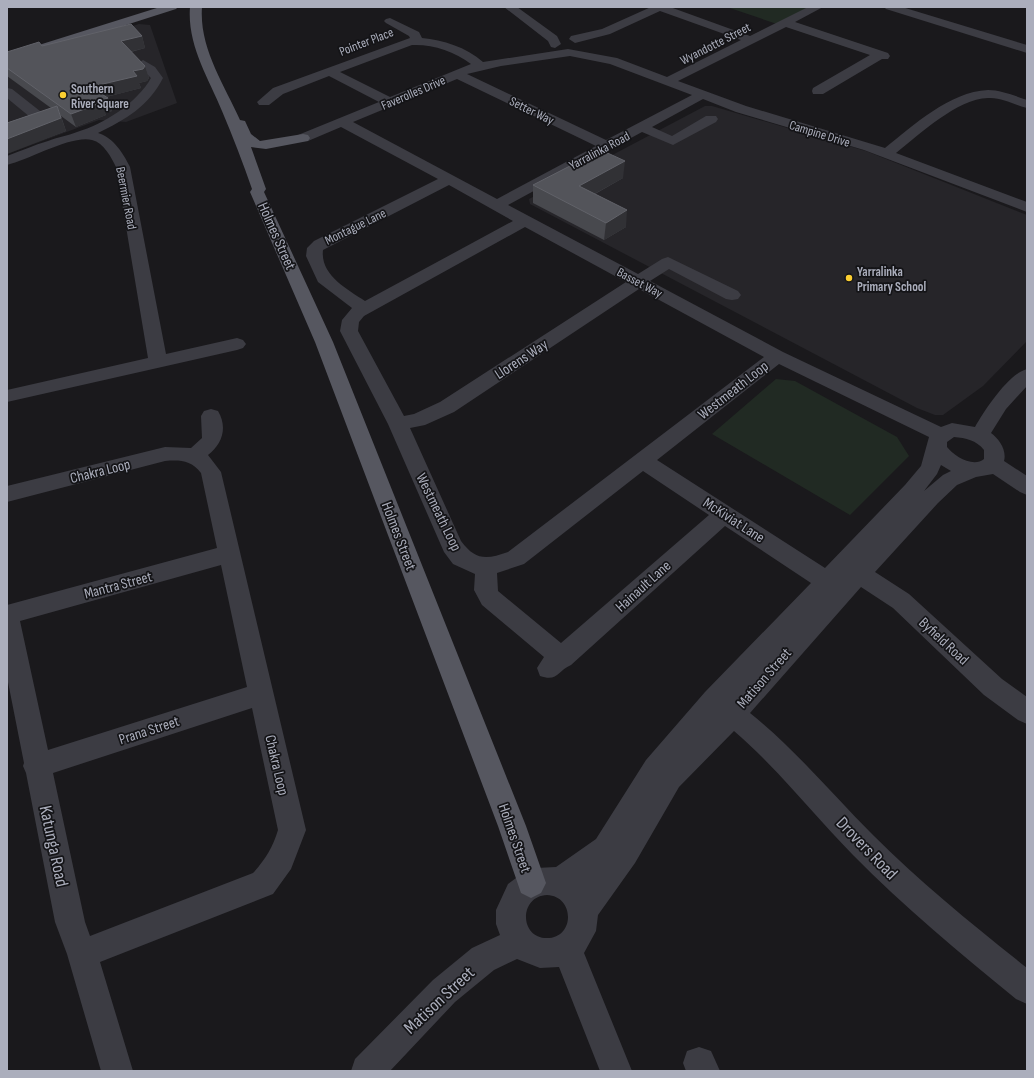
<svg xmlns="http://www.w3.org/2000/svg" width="1034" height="1078" font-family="'Sofia Sans Condensed',sans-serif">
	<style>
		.built { fill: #262529 }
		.green { fill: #212a23 }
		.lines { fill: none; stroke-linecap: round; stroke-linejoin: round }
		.minor { fill: #3c3c43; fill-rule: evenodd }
		.major { fill: #565760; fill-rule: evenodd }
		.wall { fill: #48494e }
		.shaded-wall { fill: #313135 }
		.building { fill: #53545a; stroke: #616269 }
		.poi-dot { fill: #fccf31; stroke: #141417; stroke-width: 1.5 }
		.labels { text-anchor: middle; stroke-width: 3.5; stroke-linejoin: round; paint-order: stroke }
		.far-street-label { font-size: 13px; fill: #abaebc; stroke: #141417 }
		.far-poi-label { font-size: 13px; font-weight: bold; fill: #abaebc; stroke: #141417; text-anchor: start }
		.street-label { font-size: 15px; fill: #abaebc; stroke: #141417 }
		.near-street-label { font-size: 18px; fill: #abaebc; stroke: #141417 }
	</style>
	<rect width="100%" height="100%" fill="#1a191c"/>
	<g class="built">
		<polygon points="139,24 150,25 177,103 126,122 99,120 7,154 7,66"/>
		<polygon points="705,106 712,106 866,151 1027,215 1027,341 983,386 943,415 935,415 917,408 530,204 529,199"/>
	</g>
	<g class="green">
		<polygon points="727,7 809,7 777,24"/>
		<polygon points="776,379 795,381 897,437 909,456 850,515 712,434"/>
	</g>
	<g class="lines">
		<g class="minor">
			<polygon points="504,7 517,7 557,36 561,44 555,48 551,47 548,41"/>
			<path d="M651,7h19l80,29 58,-29h15l-28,15 93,31 2,3 -2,3h-6l-59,35h-10l-1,-3 1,-3 57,-33 -84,-28 -108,54 68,25 139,42c29,-23 64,-56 103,-58 13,0 27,6 39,10v8c-13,-3 -25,-11 -39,-10 -31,1 -68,36 -92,55l131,49v10l-163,-62 -128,-38 -33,-13 -51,28 20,9 34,-20h10l2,3 -2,3 -43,23 -31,-13 -134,73 130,69 24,-15 6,-2 70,34 3,4 -3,4 -6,1 -6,-1 -57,-30 -19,12 133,71 158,75 11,-4 23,4c10,-17 33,-53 52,-58v17l-21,23 -15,24c8,6 16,17 13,28l23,15v19l-7,-3 -27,-18 -17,3 -19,8 -19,18 -63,69 34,22 93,85 25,18v27l-9,-4 -34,-25 -91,-87 -32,-21 -111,126c45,36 82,81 123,122 49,49 100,90 154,133v36l-11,-5c-56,-46 -112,-92 -163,-144 -40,-41 -76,-87 -119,-124l-55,56 -44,76 -37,52 -2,16 -12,22 48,118h-32l-41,-104 -19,1 -23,-9 -23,11 -39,32 -65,69h-39l4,-12 78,-79 39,-32 28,-13 -4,-11v-14l12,-26 12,-9 16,-7 20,-1 40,-28 50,-79 59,-68 106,-109 -86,-57 -154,139c-14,6 -13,17 -31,11l-3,-8 7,-11 -62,-52 -8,-15 1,-16 -22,-10 -9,-12 -56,-128 -48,-93 2,-11 10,-12 -34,-26 -12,-26 1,-8 7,-7 124,-62 -97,-52 -33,14h-10l-2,-3 2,-3 81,-33 -50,-26 -46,18 -14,11h-10l-2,-3 16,-14 137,-50 -1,-2 -23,-13 -2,-2 2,-2 4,-1 29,14 3,6c21,2 44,9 61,24l85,-13 49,9 50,19 74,-37 -81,-29 -50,23 -35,9 -6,-4 2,-3 31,-7zM412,45c20,-1 42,6 59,19l-81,33 -50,-25zM570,56l40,8 82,31 -86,45 -139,-66 34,-8zM457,79l139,67 -99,53 -144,-77zM449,185l64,36 -148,80c-18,-12 -45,-26 -42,-51zM525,227l101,55 -186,120 -26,12 -10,2 -46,-85 1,-9 5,-6zM639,289l125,68 -256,195c-22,8 -33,8 -47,-11l-51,-113 15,-3 29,-13zM779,364l150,73 -8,29 -16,19 -80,83 -168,-108zM954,437c12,1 22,3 30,13v9c-11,9 -30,-3 -37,-12v-5zM941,465l10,6 -8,4 -19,16 13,-17zM643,471l66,44 -148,128 -63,-52 -1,-18 27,-9zM547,895c28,1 28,43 0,43 -28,0 -28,-42 0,-43z"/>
			<polygon points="884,7 902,7 1027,45 1027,53 886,9"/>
			<path d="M143,60l12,7 8,11c-14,28 -38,42 -65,55 16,5 25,20 32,34l36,187 71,-16 6,2 3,4 -3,4 -6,2 -230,52v-12l141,-32 -32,-191c-5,-10 -12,-24 -24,-27 -21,-5 -63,20 -85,25v-9c14,-5 27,-11 41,-15 9,-4 20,-5 29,-9 27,-8 60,-29 74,-54l-14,-14z"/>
			<polygon points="7,88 12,89 45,115 47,118 45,121 7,135 7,126 30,117 7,98"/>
			<path d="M211,409l7,2c10,17 4,33 -10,44l13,17 85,358 -15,39 -18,25 -173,68 33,109h-32l-34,-117 -12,-32 -29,-149 -3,-7 1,-3 -17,-86v-72l210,-57 -16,-75c-10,-13 -21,-13 -36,-12l-158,41v-16l158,-39 26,1 11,-10 -1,-22 3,-5zM221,565l26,122 -199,63 -28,-129zM252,708l26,122c-5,17 -13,30 -25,43l-163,63 -5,-14 -32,-149z"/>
			<polygon points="699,1047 711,1051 720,1071 686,1071 683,1063 687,1051"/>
		</g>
		<g class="major">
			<polygon points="160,7 178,7 176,9 7,63 7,55"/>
			<path d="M190,7h12c-3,41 22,77 38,113l5,1 6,13 9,7 43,-7 5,1 2,3 -2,3 -42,8 -15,-2 15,42 -2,3 69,150 193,484 20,57 -5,10 -10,5 -10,-5 -23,-67 -183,-484 -65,-150 2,-3c-9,-26 -19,-52 -30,-78 -14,-34 -35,-66 -32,-104z"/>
		</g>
	</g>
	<g class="wall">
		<polygon points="142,36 145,48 131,52 145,66 149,78 147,81 139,83 141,88 106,97 108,98 112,111 105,113 106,115 76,127 61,116 66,131 7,153 7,123 51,108 7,76 7,52 42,46"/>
		<polygon points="623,178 595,194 626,227 604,240 533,203 533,185"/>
	</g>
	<g class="shaded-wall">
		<polygon points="142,36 145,48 125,53 121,41"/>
		<polygon points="145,66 149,78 147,81 139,83 141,88 95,100 90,87 133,71"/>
		<polygon points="108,98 112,111 105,113 106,115 76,127 71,114 100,101"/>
		<polygon points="57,106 66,131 7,154 7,139"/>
		<polygon points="625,161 623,178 578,203 579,186"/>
		<polygon points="627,210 626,227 604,240 606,223"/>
	</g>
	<g class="building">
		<polygon points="131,24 142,36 121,41 145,66 143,69 133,71 137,76 90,87 108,98 100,101 101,103 71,114 7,68 7,52 39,42 42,46"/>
		<polygon points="57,106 61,118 7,139 7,123"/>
		<polygon points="601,150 625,161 579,186 627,210 606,223 533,185"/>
	</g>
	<g class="poi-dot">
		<circle cx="63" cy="95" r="4"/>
		<circle cx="849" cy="278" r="4"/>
	</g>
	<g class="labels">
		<g class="far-street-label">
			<text transform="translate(366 41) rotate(-21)" y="5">Pointer Place</text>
			<text transform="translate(715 43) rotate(-27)" y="5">Wyandotte Street</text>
			<text transform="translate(413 92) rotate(-23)" y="5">Faverolles Drive</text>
			<text transform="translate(532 110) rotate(26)" y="5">Setter Way</text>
			<text transform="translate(820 133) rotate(17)" y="5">Campine Drive</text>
			<text transform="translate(599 150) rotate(-28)" y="5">Yarralinka Road</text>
			<text transform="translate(127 198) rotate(79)" y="5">Beermier Road</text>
			<text transform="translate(355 226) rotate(-26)" y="5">Montague Lane</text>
			<text transform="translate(640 282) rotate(28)" y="5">Basset Way</text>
		</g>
		<g class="far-poi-label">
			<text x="71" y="93">Southern<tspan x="71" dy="15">River Square</tspan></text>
			<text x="857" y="276">Yarralinka<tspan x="857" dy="15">Primary School</tspan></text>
		</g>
		<g class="street-label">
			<text transform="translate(277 236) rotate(66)" y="5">Holmes Street</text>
			<text transform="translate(521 359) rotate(-33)" y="5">Llorens Way</text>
			<text transform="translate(733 390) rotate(-38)" y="5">Westmeath Loop</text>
			<text transform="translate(100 471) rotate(-14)" y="5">Chakra Loop</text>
			<text transform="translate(439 512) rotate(64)" y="5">Westmeath Loop</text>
			<text transform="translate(734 520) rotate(33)" y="5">McKiviat Lane</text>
			<text transform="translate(399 536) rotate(69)" y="5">Holmes Street</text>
			<text transform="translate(118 585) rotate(-15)" y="5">Mantra Street</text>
			<text transform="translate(643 586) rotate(-42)" y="5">Hainault Lane</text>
			<text transform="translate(944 641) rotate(43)" y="5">Byfield Road</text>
			<text transform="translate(764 678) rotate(-49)" y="5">Matison Street</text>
			<text transform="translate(149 730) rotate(-18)" y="5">Prana Street</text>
			<text transform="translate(277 765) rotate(77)" y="5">Chakra Loop</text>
			<text transform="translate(515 838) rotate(71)" y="5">Holmes Street</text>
		</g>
		<g class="near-street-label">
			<text transform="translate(54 846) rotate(78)" y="6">Katunga Road</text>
			<text transform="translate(867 848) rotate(46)" y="6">Drovers Road</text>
			<text transform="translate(439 1000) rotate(-43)" y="6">Matison Street</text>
		</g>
	</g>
	<rect width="1034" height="1078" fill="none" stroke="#abaebc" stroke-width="16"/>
</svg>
